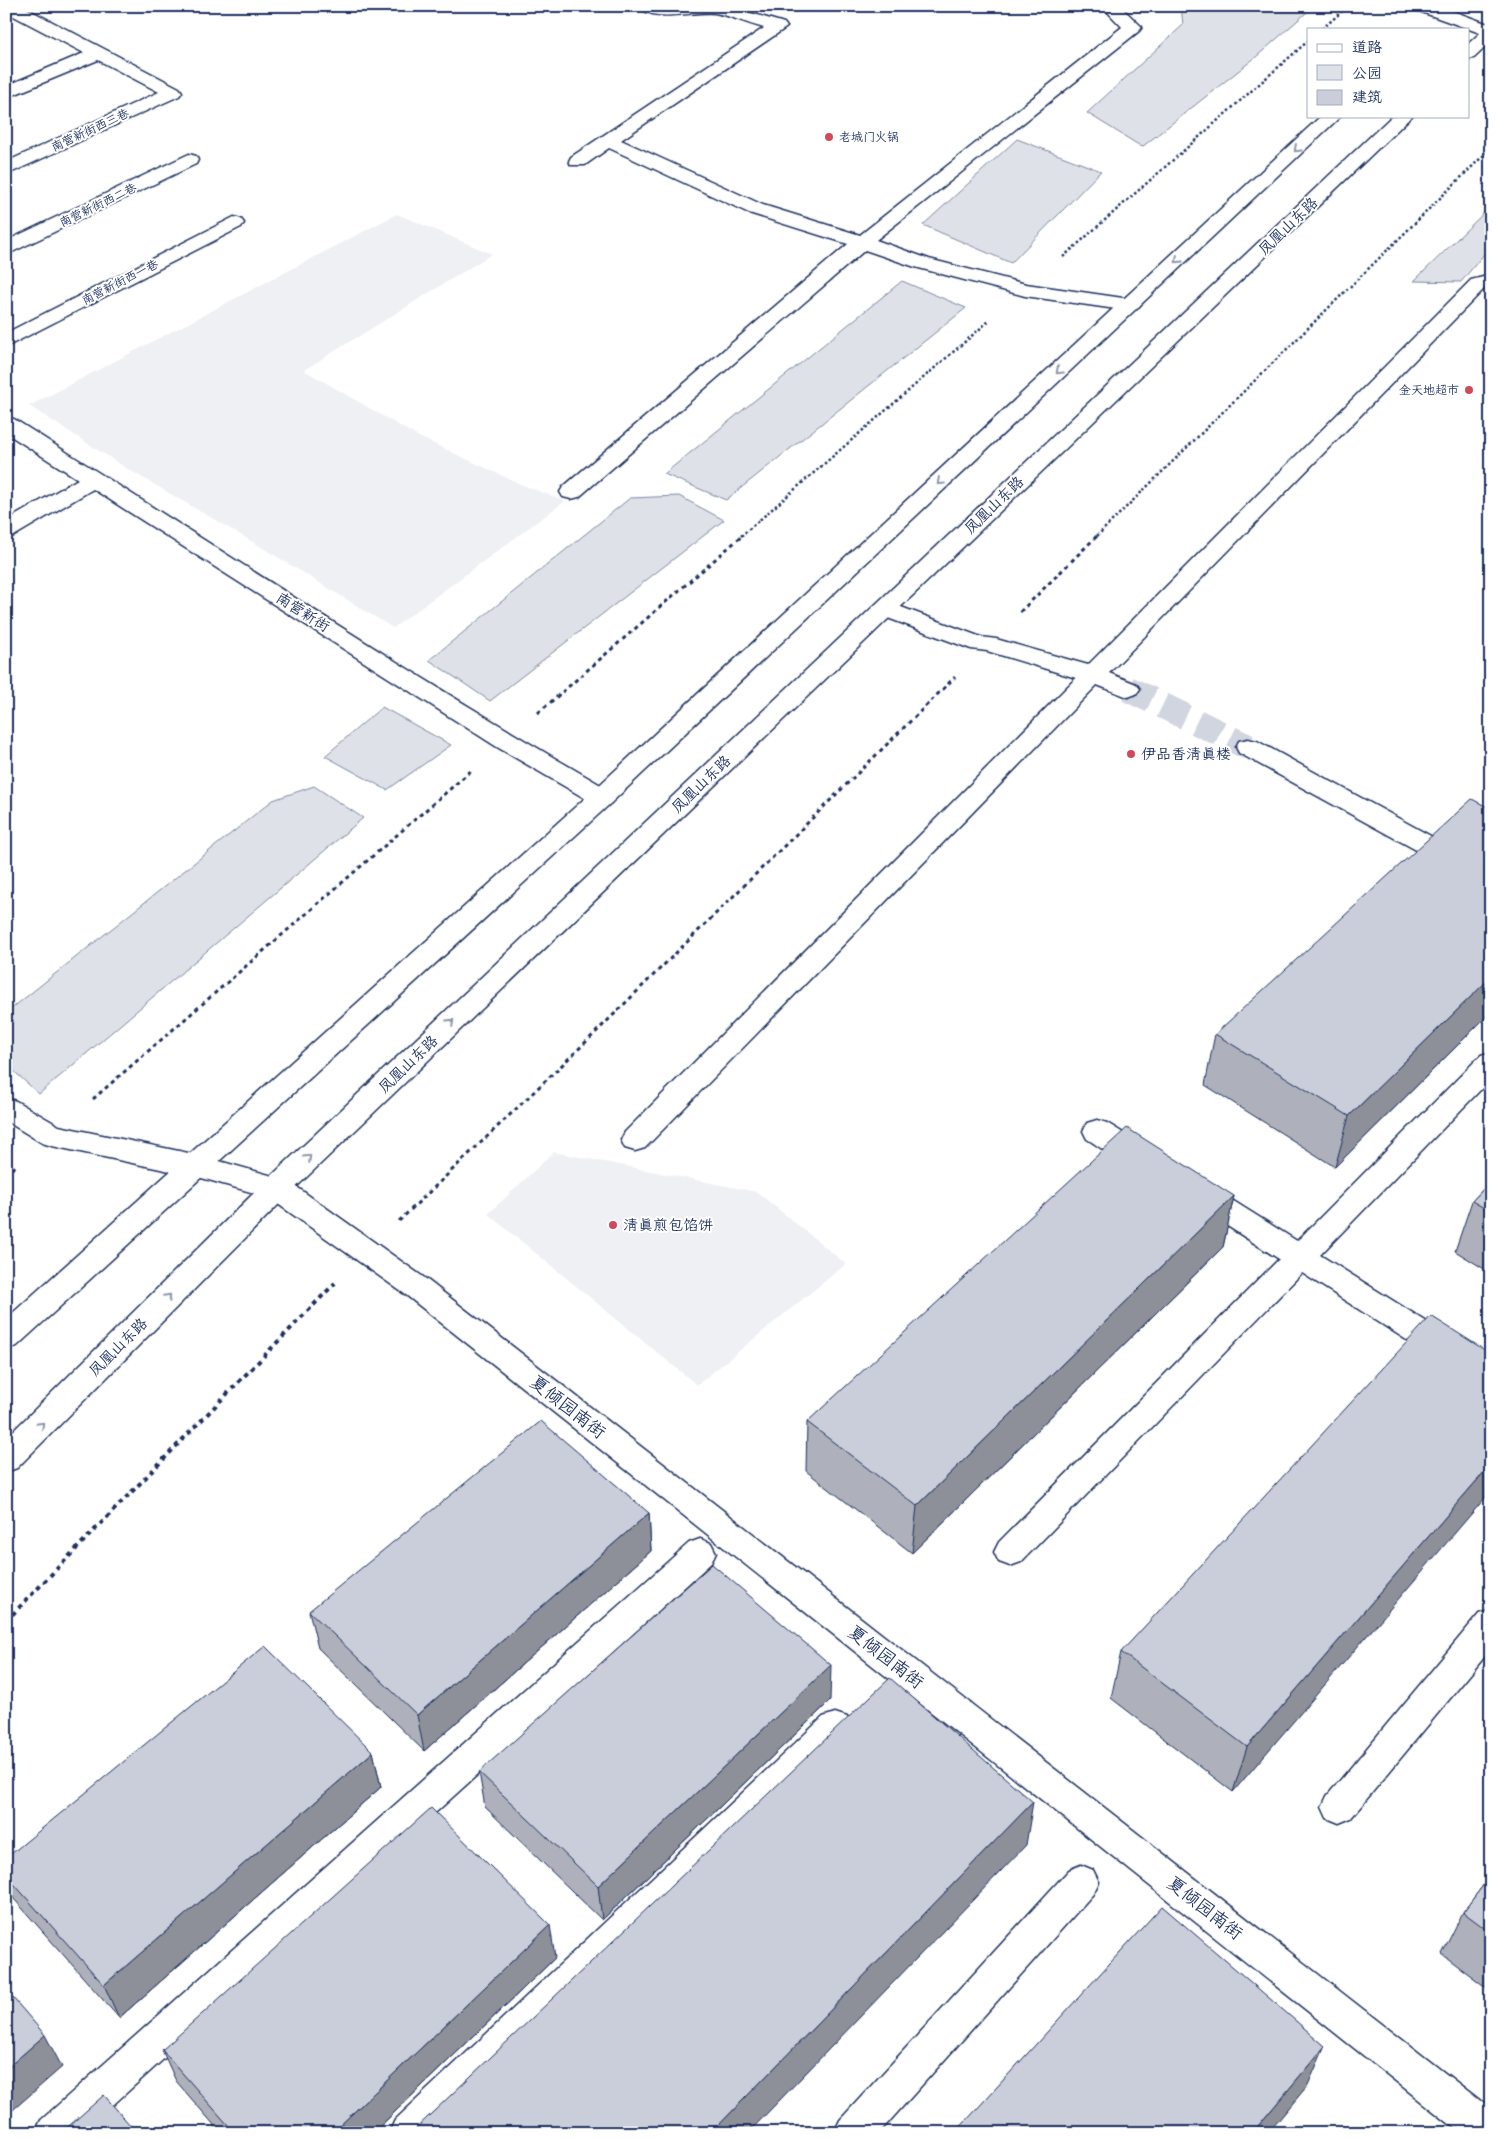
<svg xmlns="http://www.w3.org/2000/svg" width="1497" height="2139" font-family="Kalam,'LXGW WenKai TC',sans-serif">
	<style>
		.built { fill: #eff0f4 }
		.green { fill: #dee1e7; stroke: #7c88a2 }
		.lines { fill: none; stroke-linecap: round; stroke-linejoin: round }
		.minor-tunnel { stroke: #d1d5df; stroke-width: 26; stroke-dasharray: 26 12; stroke-linecap: butt }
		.minor-casing { stroke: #1b2f5e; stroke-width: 3 }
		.major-casing { stroke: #1b2f5e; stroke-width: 3 }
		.path-far2 { stroke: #1b2f5e; stroke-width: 2.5; stroke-dasharray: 2.5 2.5; stroke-linecap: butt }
		.path-far1 { stroke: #1b2f5e; stroke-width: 3; stroke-dasharray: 4 4; stroke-linecap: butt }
		.path { stroke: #1b2f5e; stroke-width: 4; stroke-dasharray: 4.5 4.5; stroke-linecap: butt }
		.minor { fill: #fff; fill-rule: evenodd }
		.major { fill: #fff; fill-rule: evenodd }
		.wall { fill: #aeb1bb; stroke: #1b2f5e }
		.shaded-wall { fill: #8d9099; stroke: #1b2f5e }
		.building { fill: #caceda; stroke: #1b2f5e }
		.oneway { stroke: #8d97ae }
		.poi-dot { fill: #d1495b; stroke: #fff; stroke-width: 2 }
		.labels { text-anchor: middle; stroke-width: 4; stroke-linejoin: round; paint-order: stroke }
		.far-street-label { font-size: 12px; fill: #1b2f5e; stroke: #fff }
		.far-poi-label { font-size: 12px; fill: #1b2f5e; stroke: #fff; text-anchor: start }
		.street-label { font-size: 15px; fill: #1b2f5e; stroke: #fff }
		.poi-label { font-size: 15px; fill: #1b2f5e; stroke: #fff; text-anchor: start }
		.near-street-label { font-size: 18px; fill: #1b2f5e; stroke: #fff }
	</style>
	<rect width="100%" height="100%" fill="#fff"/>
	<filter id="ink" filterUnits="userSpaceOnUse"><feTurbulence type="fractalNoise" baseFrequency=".02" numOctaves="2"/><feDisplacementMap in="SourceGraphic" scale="10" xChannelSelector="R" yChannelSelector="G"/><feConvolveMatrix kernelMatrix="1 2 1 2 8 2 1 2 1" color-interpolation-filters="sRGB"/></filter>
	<g filter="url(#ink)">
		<g class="built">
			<polygon points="397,214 492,254 304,370 417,436 520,484 565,501 393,628 258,545 126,468 29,406"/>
			<polygon points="554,1152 757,1192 846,1264 697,1385 488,1214"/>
		</g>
		<g class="green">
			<polygon points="1181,6 1314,6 1256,57 1142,147 1087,113 1183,25"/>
			<polygon points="1017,139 1101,171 1011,263 923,225"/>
			<polygon points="1491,206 1491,256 1484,254 1461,282 1414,281"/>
			<polygon points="902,281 966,308 726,500 664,474"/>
			<polygon points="679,496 724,520 490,701 429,660 630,498"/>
			<polygon points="382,707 451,745 387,790 325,756"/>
			<polygon points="314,786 363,818 39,1094 6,1064 6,1013 273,800"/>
		</g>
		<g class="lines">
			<polyline class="minor-tunnel" points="1128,689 1248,747"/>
			<g class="minor-casing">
				<g id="minor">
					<polygon points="6,6 22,6 179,88 182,92 179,96 6,175 6,162 159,92 98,60 6,98 6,86 84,53 6,12"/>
					<path d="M639,6h88l57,17 3,4 -166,113 142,65 97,30 262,-208 -20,-21h18l22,21 -3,4 -263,209 53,19 97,25 104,15 7,2 3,4 -3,4 -7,2 -105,-15 -110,-29 -50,-17 -286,247 -8,2 -8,-2 -3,-5 3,-5 285,-243 -99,-31 -140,-65 -24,17h-14l-2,-4 2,-4 193,-129c-16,-4 -33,-12 -49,-15 -19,-3 -64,11 -76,-7z"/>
					<polygon points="189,154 196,156 198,160 196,164 6,255 6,241"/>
					<polygon points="234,217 241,219 244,223 241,227 6,347 6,333"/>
					<polygon points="1491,275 1491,287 1485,288 1109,673 1136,684 1140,689 1136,694 1128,697 1097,685 645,1148 635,1151 625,1148 621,1140 625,1132 1076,678 987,651 971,649 877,614 873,609 877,604 885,602 893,604 981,637 996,639 1088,665 1471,280"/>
					<path d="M6,418l8,1c198,125 394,255 597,372l3,6 -3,6 -9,2 -9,-2 -96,-56 -404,-258 -79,47 -8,2v-17l72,-42 -72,-46z"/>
					<polygon points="1248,739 1257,741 1491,869 1491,889 1482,886 1239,753 1236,747 1239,741"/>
					<polygon points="1491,1052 1491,1079 1320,1255 1491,1362 1491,1390 1480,1387 1302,1273 1021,1562 1010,1566 999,1562 994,1552 999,1542 1279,1259 1188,1201 1184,1193 1188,1185 1198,1182 1208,1185 1297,1241 1481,1055"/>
					<polygon points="6,1098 16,1101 59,1126 198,1155 287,1180 426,1279 1491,2109 1491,2133 1461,2133 406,1295 268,1197 198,1177 52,1146 42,1143 6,1121"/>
					<path d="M1097,1120l10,3 47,29 4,8 -4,8c-22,7 -48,-18 -67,-29l-4,-8 4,-8z"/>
					<polygon points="700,1539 711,1543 716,1553 711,1563 82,2133 35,2133 41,2120 689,1543"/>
					<polygon points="1491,1610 1491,1649 1351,1818 1339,1823 1327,1818 1322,1807 1327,1796 1479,1614"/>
					<polygon points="835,1713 847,1717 852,1728 847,1739 436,2133 389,2133 395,2120 823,1717"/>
					<polygon points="1081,1865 1093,1870 1099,1882 1093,1894 879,2133 834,2133 840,2120 1069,1870"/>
				</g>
			</g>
			<g class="major-casing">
				<g id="major">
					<polygon points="1414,6 1439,6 1491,25 1491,42 1474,58 1468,59 1468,44 1480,33 1416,10"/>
					<polygon points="1321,116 1341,116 611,803 17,1346 6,1349 6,1319 593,791"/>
					<polygon points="1392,116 1412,116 287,1196 17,1468 6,1472 6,1438 267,1180"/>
				</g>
			</g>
			<g class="path-far2">
				<polyline points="1322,29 1348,6"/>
				<polyline points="1063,257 1308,41"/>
				<polyline points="741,536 990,320"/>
				<polyline points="1097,536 1491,148"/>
			</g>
			<g class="path-far1">
				<polyline points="1020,612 1098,535"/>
				<polyline points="538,713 743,535"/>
				<polyline points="93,1099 473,769"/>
				<polyline points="6,1174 18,1164"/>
				<polyline points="399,1221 588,1040 955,677"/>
			</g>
			<polyline class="path" points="6,1621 335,1283"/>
			<use href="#minor" class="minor"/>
			<use href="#major" class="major"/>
		</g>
		<g class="wall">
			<polygon points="1491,809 1491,1012 1335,1167 1205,1085 1215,1034"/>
			<polygon points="1491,1181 1491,1273 1455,1251 1472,1201"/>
			<polygon points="1234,1196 1223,1247 912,1553 806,1471 807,1422"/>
			<polygon points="1491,1354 1233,1792 1111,1698 1121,1652"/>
			<polygon points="649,1513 651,1551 424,1751 318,1648 309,1611"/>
			<polygon points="830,1701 602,1920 485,1807 479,1772"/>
			<polygon points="373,1752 381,1787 119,2018 14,1899 6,1883 6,1858"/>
			<polygon points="1491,1875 1491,1991 1442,1954 1463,1912"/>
			<polygon points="555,1958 373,2133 221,2133 176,2081 162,2050"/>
		</g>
		<g class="shaded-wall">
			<polygon points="1491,977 1491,1012 1335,1167 1349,1116"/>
			<polygon points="1234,1196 1223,1247 912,1553 917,1506"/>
			<polygon points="1491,1464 1491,1491 1233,1792 1247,1747"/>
			<polygon points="649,1513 651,1551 424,1751 417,1715"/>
			<polygon points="831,1665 830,1701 602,1920 598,1886"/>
			<polygon points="373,1752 381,1787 119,2018 104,1985"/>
			<polygon points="1033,1802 1026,1845 748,2133 711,2133"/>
			<polygon points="550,1925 555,1958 373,2133 332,2133"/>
			<polygon points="45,2035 62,2067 6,2116 6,2069"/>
			<polygon points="1325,2046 1308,2085 1268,2133 1252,2133"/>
		</g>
		<g class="building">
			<polygon points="1472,799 1491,809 1491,977 1349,1116 1215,1034"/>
			<polygon points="1127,1128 1234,1196 917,1506 807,1422"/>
			<polygon points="1491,1181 1491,1212 1472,1201"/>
			<polygon points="1431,1316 1491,1354 1491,1464 1247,1747 1121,1652"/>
			<polygon points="541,1421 649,1513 417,1715 309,1611"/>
			<polygon points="712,1564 831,1665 598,1886 479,1772"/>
			<polygon points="265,1646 373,1752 104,1985 6,1875 6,1858"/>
			<polygon points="890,1678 1033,1802 711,2133 411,2133"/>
			<polygon points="431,1808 550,1925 332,2133 235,2133 162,2050"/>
			<polygon points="1491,1875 1491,1933 1463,1912"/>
			<polygon points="1162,1906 1325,2046 1252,2133 955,2133"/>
			<polygon points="6,1990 45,2035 6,2069"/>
			<polygon points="104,2095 137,2133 61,2133"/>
		</g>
		<defs><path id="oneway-chevron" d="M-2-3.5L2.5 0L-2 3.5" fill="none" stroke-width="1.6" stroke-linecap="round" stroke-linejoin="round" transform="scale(1.25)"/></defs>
		<g class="oneway">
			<use href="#oneway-chevron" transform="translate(1297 149) rotate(137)"/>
			<use href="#oneway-chevron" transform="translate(1178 260) rotate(137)"/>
			<use href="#oneway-chevron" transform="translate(1059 371) rotate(137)"/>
			<use href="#oneway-chevron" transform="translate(940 482) rotate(137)"/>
			<use href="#oneway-chevron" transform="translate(451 1022) rotate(-44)"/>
			<use href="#oneway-chevron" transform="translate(308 1158) rotate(-44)"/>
			<use href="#oneway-chevron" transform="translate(168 1297) rotate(-45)"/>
			<use href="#oneway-chevron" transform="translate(41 1425) rotate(-45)"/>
		</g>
	</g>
	<g class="poi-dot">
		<circle cx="829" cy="137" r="5"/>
		<circle cx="1469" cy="390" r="5"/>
		<circle cx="1131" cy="754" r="5"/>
		<circle cx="613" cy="1225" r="5"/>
	</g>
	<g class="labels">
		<g class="far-street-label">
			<text transform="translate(90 130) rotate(-25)" y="4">南营新街西三巷</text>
			<text transform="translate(98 205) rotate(-26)" y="4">南营新街西二巷</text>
			<text transform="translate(120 282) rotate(-27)" y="4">南营新街西一巷</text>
		</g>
		<g class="far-poi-label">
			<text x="839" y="141">老城门火锅</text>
			<text x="1459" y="394" text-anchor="end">金天地超市</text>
		</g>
		<g class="street-label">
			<text transform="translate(1288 226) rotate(-44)" y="5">凤凰山东路</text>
			<text transform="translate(994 505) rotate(-44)" y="5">凤凰山东路</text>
			<text transform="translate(303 612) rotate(32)" y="5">南营新街</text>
			<text transform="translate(701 784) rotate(-44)" y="5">凤凰山东路</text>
			<text transform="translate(408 1064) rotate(-44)" y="5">凤凰山东路</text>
			<text transform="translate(118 1347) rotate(-45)" y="5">凤凰山东路</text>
		</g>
		<g class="poi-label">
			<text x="1141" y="759">伊品香清真楼</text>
			<text x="623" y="1230">清真煎包馅饼</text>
		</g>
		<g class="near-street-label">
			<text transform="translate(568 1407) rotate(38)" y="6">夏倾园南街</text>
			<text transform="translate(886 1657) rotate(38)" y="6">夏倾园南街</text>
			<text transform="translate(1205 1908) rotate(38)" y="6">夏倾园南街</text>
		</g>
	</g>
	<rect width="1497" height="2139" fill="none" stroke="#fff" stroke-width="25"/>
	<rect x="12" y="12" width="1472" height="2114" fill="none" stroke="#1b2f5e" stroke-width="2" filter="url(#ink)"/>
	<rect x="1307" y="28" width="162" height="90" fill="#ffffff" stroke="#a4acbf"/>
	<rect x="1317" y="44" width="25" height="8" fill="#ffffff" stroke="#a4acbf"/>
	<text x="1352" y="52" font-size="15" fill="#1b2f5e">道路</text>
	<rect x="1317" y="65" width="25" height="15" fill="#dee1e7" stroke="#a4acbf"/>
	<text x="1352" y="78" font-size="15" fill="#1b2f5e">公园</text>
	<rect x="1317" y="90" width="25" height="15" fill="#caceda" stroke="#a4acbf"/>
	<text x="1352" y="102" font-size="15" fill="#1b2f5e">建筑</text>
</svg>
